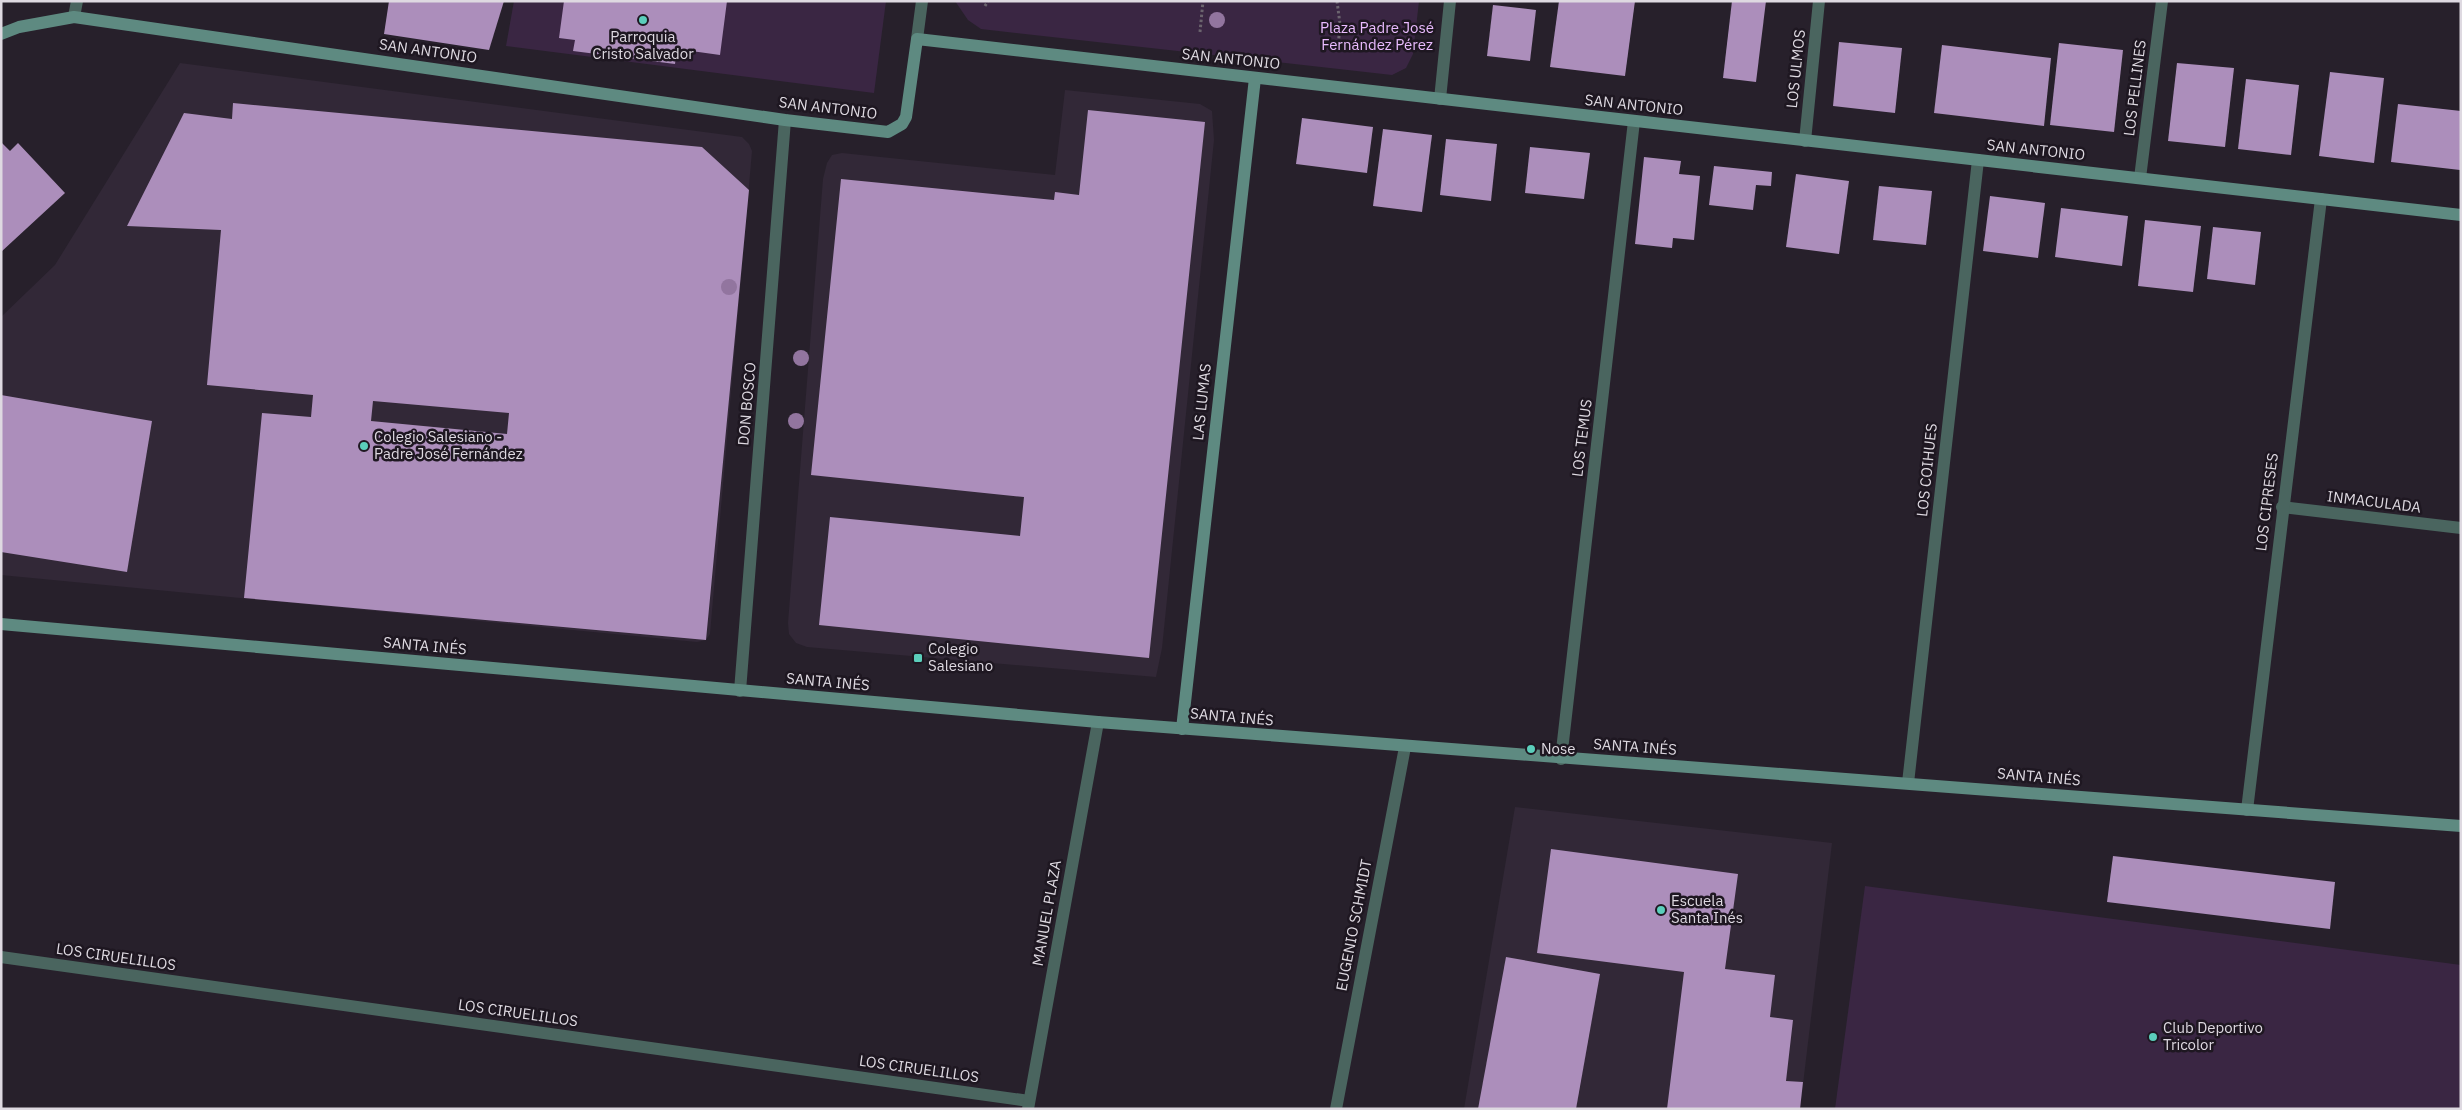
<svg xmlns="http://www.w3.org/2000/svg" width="2462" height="1110" font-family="'IBM Plex Sans',sans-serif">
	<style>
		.built { fill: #322837 }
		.green { fill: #3a2643 }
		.building { fill: #ac8ebb; fill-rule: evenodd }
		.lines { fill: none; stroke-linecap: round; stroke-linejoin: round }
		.path { stroke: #6b646e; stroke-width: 3; stroke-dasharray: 2.5 2.5; stroke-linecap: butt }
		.street { stroke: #4a655f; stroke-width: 12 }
		.secondary { stroke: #5e8a81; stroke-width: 12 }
		.tree { fill: #92759f }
		.poi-dot { fill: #5bcebb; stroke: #1e1721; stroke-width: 2 }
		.labels { text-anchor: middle; stroke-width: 5; stroke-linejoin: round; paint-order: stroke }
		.park-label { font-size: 15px; fill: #e9bbfe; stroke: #1e1721 }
		.poi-label { font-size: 15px; fill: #ded9e1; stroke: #1e1721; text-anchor: start }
		.street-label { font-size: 15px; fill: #ded9e1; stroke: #1e1721 }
	</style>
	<rect width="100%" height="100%" fill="#27202b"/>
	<g class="built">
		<polygon points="180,63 742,137 749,144 752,151 710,634 706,640 697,642 1,575 1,317 55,265"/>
		<polygon points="1065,90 1200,104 1212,111 1214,140 1162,648 1156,677 807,647 796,643 789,634 788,623 823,179 827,163 832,155 842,153 1055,175"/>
		<polygon points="1515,807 1832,843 1800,1109 1464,1109"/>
	</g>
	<g class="green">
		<polygon points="514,1 886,1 874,93 506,46"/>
		<polygon points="955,1 1419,1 1413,54 1406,68 1392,75 981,29 968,20"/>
		<polygon points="1865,886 2461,965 2461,1109 1835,1109"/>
	</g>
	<g class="building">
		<polygon points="389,1 504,1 489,50 384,34"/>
		<polygon points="564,1 727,1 720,55 677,49 675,64 573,51 575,40 559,38"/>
		<polygon points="1559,1 1635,1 1625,76 1550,67"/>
		<polygon points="1732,1 1766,1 1756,82 1723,78"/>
		<polygon points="1493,5 1536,10 1530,61 1487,56"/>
		<polygon points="1839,42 1902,48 1895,113 1833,106"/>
		<polygon points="2059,43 2123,50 2114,132 2050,125"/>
		<polygon points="1942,45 2051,58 2044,126 1934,113"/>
		<polygon points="2177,63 2234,68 2225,147 2168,141"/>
		<polygon points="2330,72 2384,78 2374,163 2319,156"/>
		<polygon points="2246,79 2299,85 2291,155 2238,149"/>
		<path d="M233,103l469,44 47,43 -43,450 -462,-42 18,-185 49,4 2,-22 -106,-10 14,-155 -94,-4 57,-113 48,6zM373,401l136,12 -2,21 -136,-13z"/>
		<polygon points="2398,104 2461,111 2460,170 2391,162"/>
		<polygon points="1088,110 1205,122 1149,658 819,625 830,517 1020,536 1024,497 811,475 841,179 1054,200 1055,192 1079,195"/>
		<polygon points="1302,118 1373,127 1367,173 1296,164"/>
		<polygon points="1383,129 1432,135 1422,212 1373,206"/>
		<polygon points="1446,139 1497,144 1491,201 1440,195"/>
		<polygon points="1,142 10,151 18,143 65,193 1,252"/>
		<polygon points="1530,147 1590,153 1584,199 1525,193"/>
		<polygon points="1644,157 1681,161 1679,174 1700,176 1694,240 1673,238 1672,248 1635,244"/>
		<polygon points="1714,166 1772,172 1771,186 1756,185 1753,210 1709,205"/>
		<polygon points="1796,174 1849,181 1839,254 1786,247"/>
		<polygon points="1879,186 1932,191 1926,245 1873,240"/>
		<polygon points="1990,196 2045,203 2038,258 1983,251"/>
		<polygon points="2061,208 2128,216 2122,266 2055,257"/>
		<polygon points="2145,220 2201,226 2193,292 2138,286"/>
		<polygon points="2213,227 2261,232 2255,285 2207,279"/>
		<polygon points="1,395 152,421 127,572 1,552"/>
		<polygon points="1551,849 1738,874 1725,969 1775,975 1770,1017 1793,1020 1786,1081 1803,1082 1800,1109 1667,1109 1684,972 1537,953"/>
		<polygon points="2113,856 2335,882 2330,929 2107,902"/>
		<polygon points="1506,957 1600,974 1576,1109 1478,1109"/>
	</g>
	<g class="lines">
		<g class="path">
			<polyline points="1337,1 1340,24 1338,48"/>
			<polyline points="985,6 988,1"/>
			<polyline points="1200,32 1203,1"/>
		</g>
		<g class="street">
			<polyline points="74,17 77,1"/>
			<polyline points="917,39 922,1"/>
			<polyline points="1440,99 1450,1"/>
			<polyline points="1805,141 1819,1"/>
			<polyline points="2140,178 2162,1"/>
			<polyline points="2282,507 2461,528"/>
			<polyline points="740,691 785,120"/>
			<polyline points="1561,759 1634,121"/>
			<polyline points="1908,783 1978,160"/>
			<polyline points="2247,810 2321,199"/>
			<polyline points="1,957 1029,1101"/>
			<polyline points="1028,1109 1098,722"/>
			<polyline points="1336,1109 1405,747"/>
		</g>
		<g class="secondary">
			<polyline points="1,34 19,27 74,17 785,120 888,132 902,124 906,117 917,39 2461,215"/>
			<polyline points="1,624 1098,722 2461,826"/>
			<polyline points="1182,729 1255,78"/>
		</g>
	</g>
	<g class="tree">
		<circle cx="1217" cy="20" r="8"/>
		<circle cx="729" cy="287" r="8"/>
		<circle cx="801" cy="358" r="8"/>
		<circle cx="796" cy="421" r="8"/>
	</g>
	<g class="poi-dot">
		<circle cx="643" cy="20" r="5"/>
		<circle cx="364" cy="446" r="5"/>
		<rect x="913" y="653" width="10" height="10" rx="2.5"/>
		<circle cx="1531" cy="749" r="5"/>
		<circle cx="1661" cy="910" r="5"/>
		<circle cx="2153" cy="1037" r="5"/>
	</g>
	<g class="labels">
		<g class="park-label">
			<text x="1377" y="33">Plaza Padre José<tspan x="1377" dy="17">Fernández Pérez</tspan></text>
		</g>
		<g class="poi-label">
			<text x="643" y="42" text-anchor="middle">Parroquia<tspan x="643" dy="17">Cristo Salvador</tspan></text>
			<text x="374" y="442">Colegio Salesiano -<tspan x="374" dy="17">Padre José Fernández</tspan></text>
			<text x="928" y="654">Colegio<tspan x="928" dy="17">Salesiano</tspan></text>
			<text x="1541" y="754">Nose</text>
			<text x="1671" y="906">Escuela<tspan x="1671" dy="17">Santa Inés</tspan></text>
			<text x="2163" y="1033">Club Deportivo<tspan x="2163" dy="17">Tricolor</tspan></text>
		</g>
		<g class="street-label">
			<text transform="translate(428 51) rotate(8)" y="5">SAN ANTONIO</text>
			<text transform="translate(1231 59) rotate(6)" y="5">SAN ANTONIO</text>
			<text transform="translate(1796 69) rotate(-84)" y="5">LOS ULMOS</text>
			<text transform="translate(2135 88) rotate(-83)" y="5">LOS PELLINES</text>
			<text transform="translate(1634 105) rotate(6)" y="5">SAN ANTONIO</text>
			<text transform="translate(828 108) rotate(7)" y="5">SAN ANTONIO</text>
			<text transform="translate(2036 150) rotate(6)" y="5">SAN ANTONIO</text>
			<text transform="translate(1202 402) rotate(-84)" y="5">LAS LUMAS</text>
			<text transform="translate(747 404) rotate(-85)" y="5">DON BOSCO</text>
			<text transform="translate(1582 438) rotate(-83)" y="5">LOS TEMUS</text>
			<text transform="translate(1927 470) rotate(-84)" y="5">LOS COIHUES</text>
			<text transform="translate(2267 502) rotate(-83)" y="5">LOS CIPRESES</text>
			<text transform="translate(2374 502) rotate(7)" y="5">INMACULADA</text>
			<text transform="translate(425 646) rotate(5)" y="5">SANTA INÉS</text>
			<text transform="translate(828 682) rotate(5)" y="5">SANTA INÉS</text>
			<text transform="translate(1232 717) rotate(5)" y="5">SANTA INÉS</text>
			<text transform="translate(1635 747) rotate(4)" y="5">SANTA INÉS</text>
			<text transform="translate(2039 777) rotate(5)" y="5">SANTA INÉS</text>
			<text transform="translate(1047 913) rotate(-80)" y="5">MANUEL PLAZA</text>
			<text transform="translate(1354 925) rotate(-79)" y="5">EUGENIO SCHMIDT</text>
			<text transform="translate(116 957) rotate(8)" y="5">LOS CIRUELILLOS</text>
			<text transform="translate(518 1013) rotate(8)" y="5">LOS CIRUELILLOS</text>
			<text transform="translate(919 1069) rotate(8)" y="5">LOS CIRUELILLOS</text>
		</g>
	</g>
	<rect width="2462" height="1110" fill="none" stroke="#ded9e1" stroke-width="5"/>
</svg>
